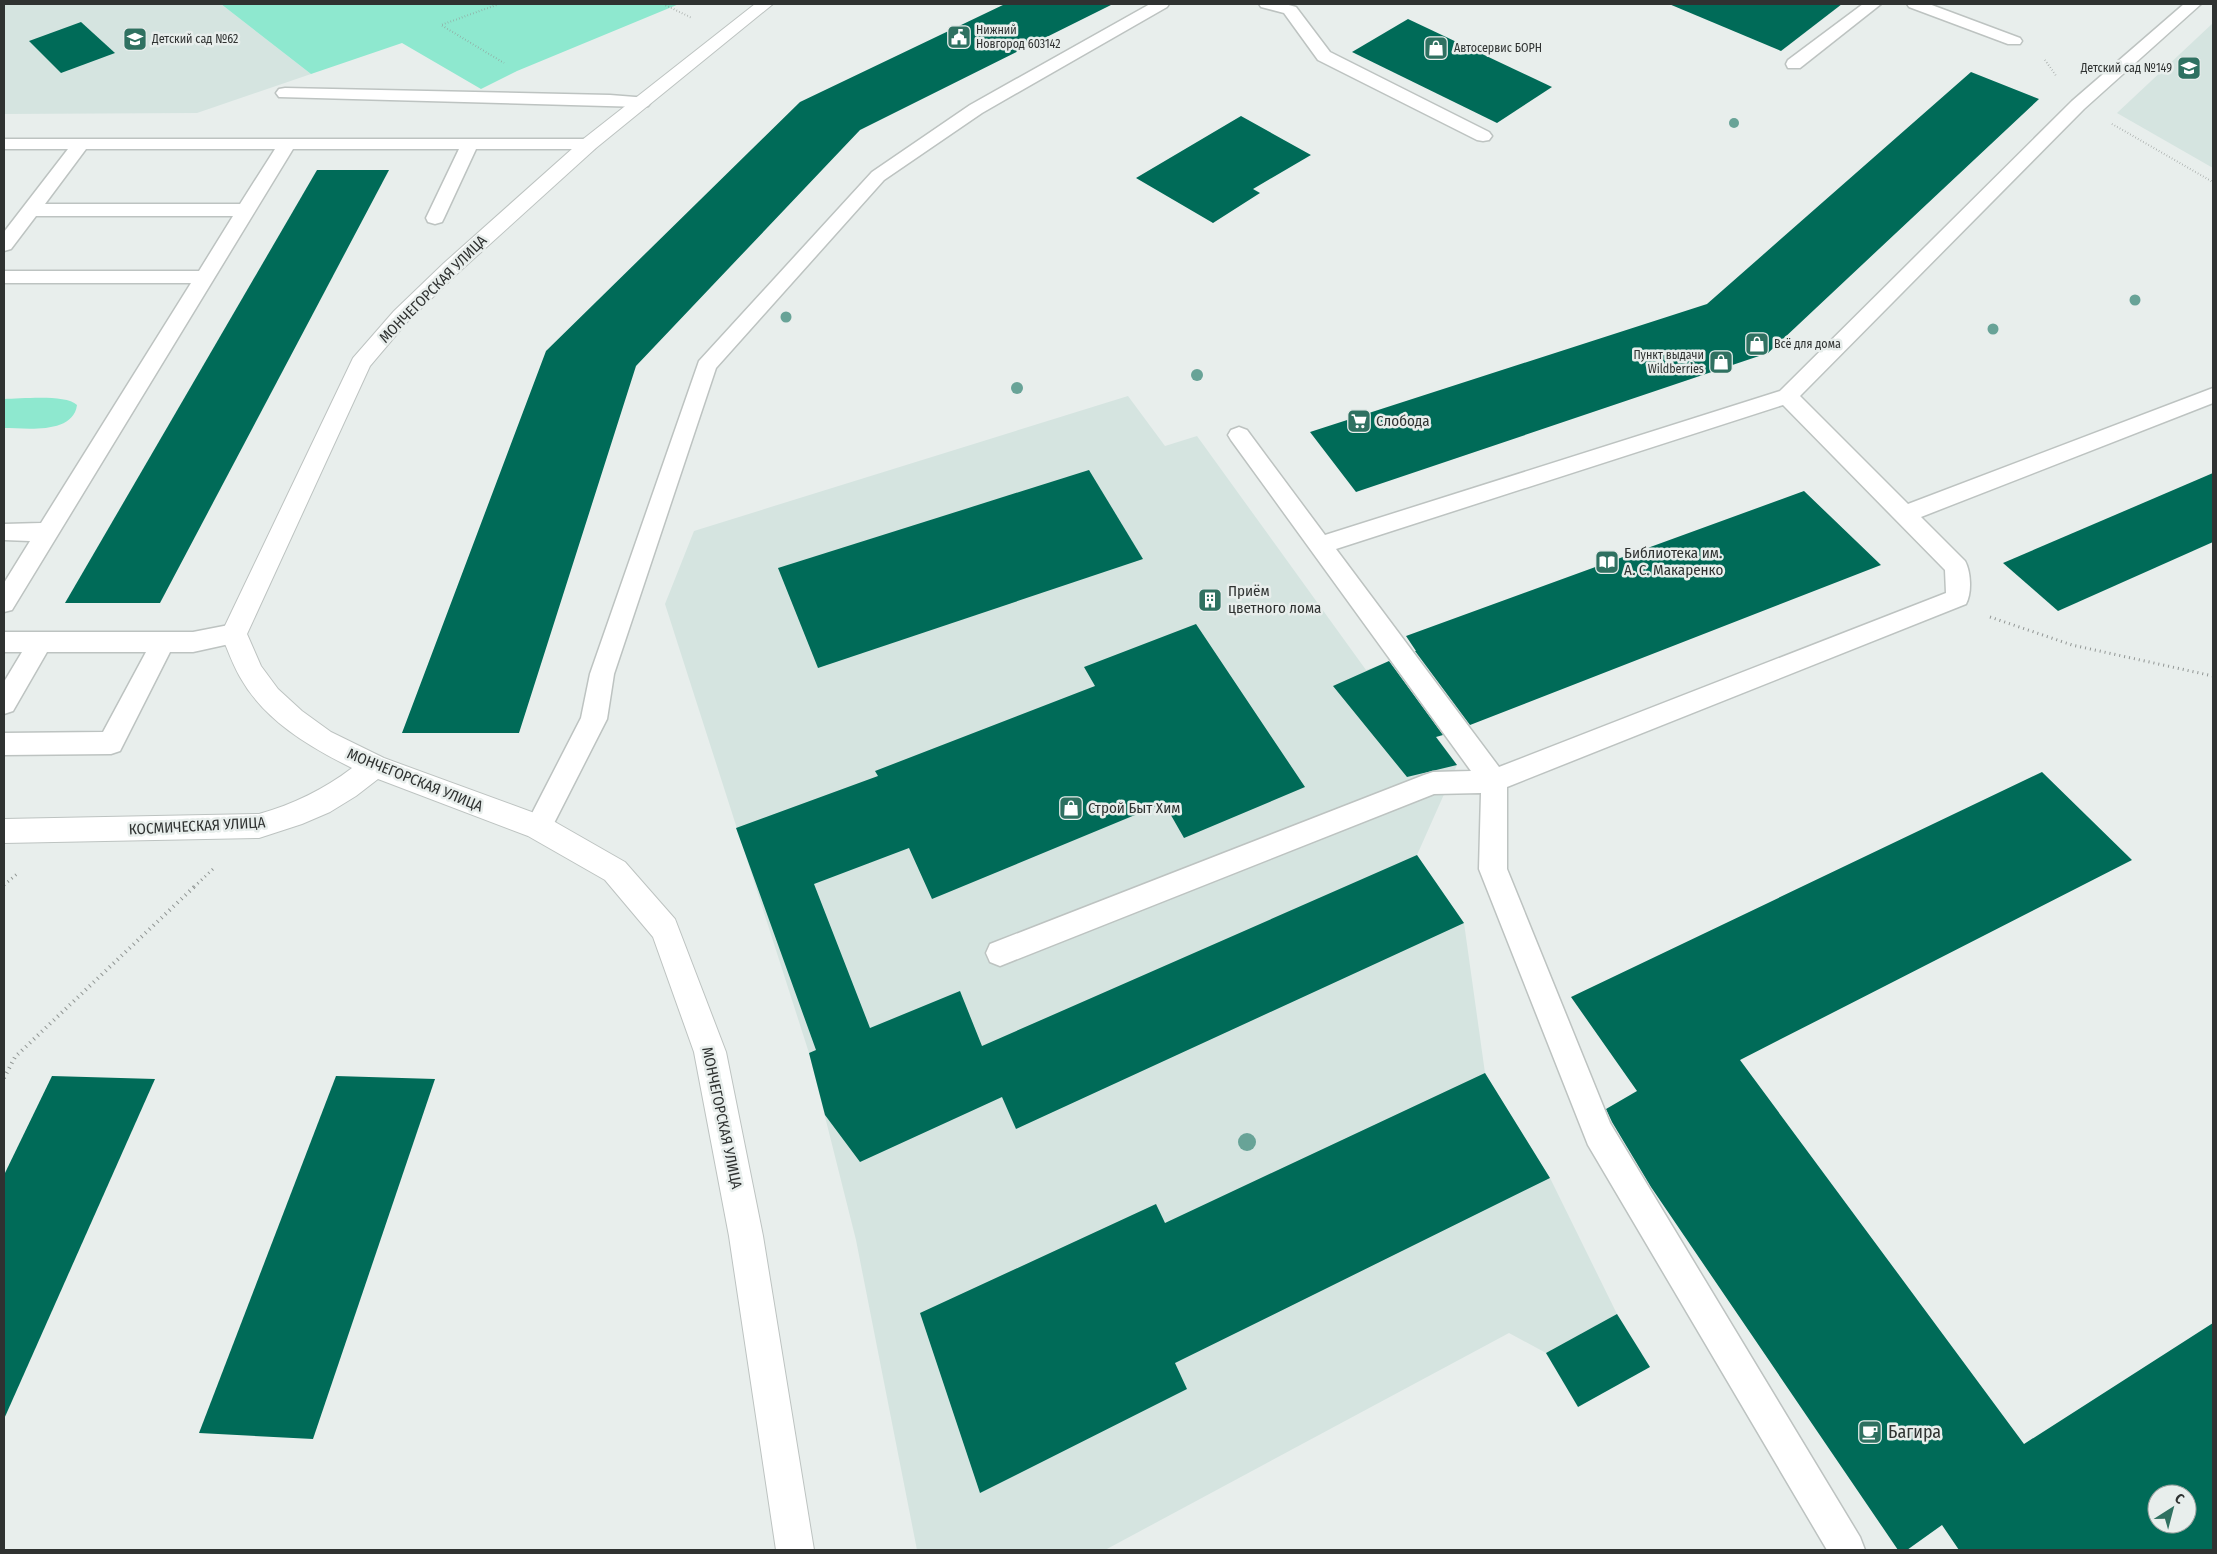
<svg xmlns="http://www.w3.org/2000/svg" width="2217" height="1554" font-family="'Fira Sans Condensed',sans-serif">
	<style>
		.built { fill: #d5e4e0 }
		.green { fill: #8ee8cf }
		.building { fill: #006b58; fill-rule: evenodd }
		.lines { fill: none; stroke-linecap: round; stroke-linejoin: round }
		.service-casing { stroke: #bdc3c1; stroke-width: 3 }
		.minor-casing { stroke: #bdc3c1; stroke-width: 2 }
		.path-far2 { stroke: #919694; stroke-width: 2; stroke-dasharray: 0.5 2.5; stroke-linecap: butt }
		.path-far1 { stroke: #919694; stroke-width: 3; stroke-dasharray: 1 4; stroke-linecap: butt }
		.path { stroke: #919694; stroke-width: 4; stroke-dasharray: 1 4.5; stroke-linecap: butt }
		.service { fill: #fff; fill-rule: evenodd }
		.minor { fill: #fff; fill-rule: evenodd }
		.tree { fill: #68a397 }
		.labels { text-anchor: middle; stroke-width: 5; stroke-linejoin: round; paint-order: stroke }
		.far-poi-label { font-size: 12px; fill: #2f3231; stroke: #e8eeec; text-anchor: start }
		.street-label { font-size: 15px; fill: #2f3231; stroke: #e8eeec }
		.poi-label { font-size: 15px; fill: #2f3231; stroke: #e8eeec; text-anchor: start }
		.near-poi-label { font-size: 18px; fill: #2f3231; stroke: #e8eeec; text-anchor: start }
	</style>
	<rect width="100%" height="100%" fill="#e8eeec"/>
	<g class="built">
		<polygon points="4,4 221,4 311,74 197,113 4,114"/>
		<polygon points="2213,23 2213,168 2117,113"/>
		<polygon points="1128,396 1165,446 1197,436 1366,670 1383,664 1457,765 1417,855 1464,923 1485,1073 1550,1178 1617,1314 1546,1353 1509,1333 1105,1550 917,1550 856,1240 809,1053 665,604 694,531"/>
	</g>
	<g class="green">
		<polygon points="221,4 679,4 517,71 481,89 402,43 311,74"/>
		<path d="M4,399c18,0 61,-5 73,6 -4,30 -52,23 -73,23z"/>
	</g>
	<g class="building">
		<polygon points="1005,4 1113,4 860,130 636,366 519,733 402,733 546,351 800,102"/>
		<polygon points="1669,4 1842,4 1781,51"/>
		<polygon points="1408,19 1552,87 1497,123 1352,52"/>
		<polygon points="81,22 115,53 61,73 29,41"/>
		<polygon points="1971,72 2039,99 1768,353 1356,492 1310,432 1707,304"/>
		<polygon points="1241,116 1311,155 1253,189 1260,193 1213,223 1136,178"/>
		<polygon points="317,170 389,170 160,603 65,603"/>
		<polygon points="1089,470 1143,559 818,668 778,568"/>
		<polygon points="2213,473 2213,542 2058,611 2003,563"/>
		<polygon points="1804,491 1881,565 1470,725 1415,651 1416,651 1406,636"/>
		<polygon points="1196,624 1305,787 1184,838 1164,803 932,899 909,848 814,884 870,1028 960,991 982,1046 1417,855 1464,923 1016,1129 1002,1097 860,1162 825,1115 809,1053 816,1050 736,828 878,776 875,771 1095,686 1084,667"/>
		<polygon points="1389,661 1443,735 1436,737 1457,765 1407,777 1333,686"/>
		<path d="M2042,772l90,88 -392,200 284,384 189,-121v227h-254l-17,-25 -35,25h-9l-247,-363 -39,-65 -6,-13 31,-18 -66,-94zM2157,1494h30v30h-30z"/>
		<polygon points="1485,1073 1550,1178 1175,1363 1187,1389 980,1493 920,1313 1156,1204 1165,1223"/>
		<polygon points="52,1076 155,1079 4,1419 4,1175"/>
		<polygon points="336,1076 435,1079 313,1439 199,1433"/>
		<polygon points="1617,1314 1650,1367 1578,1407 1546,1353"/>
	</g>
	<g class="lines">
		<g class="service-casing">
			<g id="service">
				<polygon points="1150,4 1169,4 1167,7 982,113 884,180 716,368 614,674 607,719 548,835 538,839 528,835 525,827 581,718 590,674 699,361 872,172 970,105"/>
				<polygon points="1259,4 1285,4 1296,7 1330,52 1489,132 1492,136 1489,140 1483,141 1477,140 1318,60 1284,13 1261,7"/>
				<polygon points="1863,4 1881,4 1800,68 1788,68 1786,64 1788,60"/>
				<polygon points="1907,4 1929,4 2020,38 2022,41 2020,44 2008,44 1909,7"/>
				<path d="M2184,4h17l-117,105 -284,287 108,108 305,-116v15l-292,114 44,44c6,11 7,32 1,43l-459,183v82l103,254 250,414 5,13h-38l-239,-405 -109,-276 2,-76 -47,1 -434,172 -10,-4 -4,-9 4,-9 434,-169 9,-3 38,-1 -240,-331 -3,-5 3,-5 8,-3 8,3 78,105 455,-144 292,-290zM1783,405l162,165 1,23 -447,174 -163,-218z"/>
				<polygon points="285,88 610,95 648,98 651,102 648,106 642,107 279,97 276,93 279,89"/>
				<path d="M4,139h585l6,1 3,4 -3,4 -6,1h-113l-32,69 -2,4 -7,2 -7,-2 -2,-4 33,-69h-166l-281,461 -8,2v-29l26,-42 -26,-1v-16l37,-1 150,-240h-187v-12h195l34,-55h-197l-25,33 -7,2v-19l64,-83h-64zM86,149h189l-35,55h-195z"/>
				<polygon points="234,624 243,627 246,634 243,641 193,652 170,652 120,751 111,754 4,755 4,733 103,732 146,652 47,652 13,711 4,714 4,682 22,652 4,652 4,632 193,632"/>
			</g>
		</g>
		<g class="minor-casing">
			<path id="minor" d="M755,4h18l-177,144 -138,125 -50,48 -38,45 -123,268 14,32 17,23 24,22 29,21 53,26 164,60 77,44 50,57 51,133 37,184 51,314h-38l-47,-314 -35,-184 -41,-115 -48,-57 -77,-44 -150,-57 -22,17 -26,16 -28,12 -43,14 -255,5v-24l255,-5c35,-10 64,-24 93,-46 -44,-22 -88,-48 -112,-91 -8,-14 -13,-29 -19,-43l132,-276 41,-47 50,-48 138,-123z"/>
		</g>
		<g class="path-far2">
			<polyline points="499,4 441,25 504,63"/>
			<polyline points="663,4 692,18"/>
			<polyline points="2045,60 2057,77"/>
			<polyline points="2112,124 2213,182"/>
		</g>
		<g class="path-far1">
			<polyline points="1990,617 2072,645 2213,676"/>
			<polyline points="4,885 18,873"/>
			<polyline points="194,887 213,869"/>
		</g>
		<polyline class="path" points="4,1078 15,1057 195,886"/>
		<use href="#service" class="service"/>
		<use href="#minor" class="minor"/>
	</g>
	<g class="tree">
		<circle cx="1734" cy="123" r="5"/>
		<circle cx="2135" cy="300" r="5.5"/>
		<circle cx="786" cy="317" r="5.5"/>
		<circle cx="1993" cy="329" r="5.5"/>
		<circle cx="1197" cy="375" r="6"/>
		<circle cx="1017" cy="388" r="6"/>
		<circle cx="1247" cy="1142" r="9"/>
	</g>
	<defs>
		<g id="civic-square" transform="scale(1.25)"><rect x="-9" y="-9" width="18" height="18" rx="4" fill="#2f7161" stroke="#e8eeec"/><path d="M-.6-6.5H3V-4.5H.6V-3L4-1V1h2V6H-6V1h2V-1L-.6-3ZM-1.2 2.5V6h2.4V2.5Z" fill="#fff"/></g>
		<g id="school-square" transform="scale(1.25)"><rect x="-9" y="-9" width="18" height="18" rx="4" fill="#2f7161" stroke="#e8eeec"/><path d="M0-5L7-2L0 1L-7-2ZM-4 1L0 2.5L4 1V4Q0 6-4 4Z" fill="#fff"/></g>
		<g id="shop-square" transform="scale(1.25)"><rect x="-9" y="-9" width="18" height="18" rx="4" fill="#2f7161" stroke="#e8eeec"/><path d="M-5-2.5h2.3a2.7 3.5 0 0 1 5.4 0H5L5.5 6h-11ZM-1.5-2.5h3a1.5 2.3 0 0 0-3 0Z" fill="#fff"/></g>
		<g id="supermarket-square" transform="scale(1.25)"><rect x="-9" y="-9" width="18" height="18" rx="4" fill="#2f7161" stroke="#e8eeec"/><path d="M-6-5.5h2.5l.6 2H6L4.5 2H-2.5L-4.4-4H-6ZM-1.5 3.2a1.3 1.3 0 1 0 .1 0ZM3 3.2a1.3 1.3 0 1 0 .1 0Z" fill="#fff"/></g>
		<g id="library-square" transform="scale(1.25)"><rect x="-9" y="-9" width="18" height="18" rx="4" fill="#2f7161" stroke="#e8eeec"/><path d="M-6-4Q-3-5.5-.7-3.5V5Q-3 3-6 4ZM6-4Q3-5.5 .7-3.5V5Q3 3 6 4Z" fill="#fff"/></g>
		<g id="building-square" transform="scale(1.25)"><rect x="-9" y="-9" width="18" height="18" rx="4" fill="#2f7161" stroke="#e8eeec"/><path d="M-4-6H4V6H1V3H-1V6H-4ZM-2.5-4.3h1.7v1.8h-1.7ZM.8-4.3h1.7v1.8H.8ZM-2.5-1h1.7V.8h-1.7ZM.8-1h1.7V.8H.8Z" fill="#fff"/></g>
		<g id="cafe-square" transform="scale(1.25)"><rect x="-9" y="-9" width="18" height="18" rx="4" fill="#2f7161" stroke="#e8eeec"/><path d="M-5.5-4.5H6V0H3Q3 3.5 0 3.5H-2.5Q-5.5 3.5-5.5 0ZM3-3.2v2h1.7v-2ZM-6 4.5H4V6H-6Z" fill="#fff"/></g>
	</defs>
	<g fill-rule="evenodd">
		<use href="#civic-square" x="959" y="37"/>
		<use href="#school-square" x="135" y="39"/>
		<use href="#shop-square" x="1436" y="48"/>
		<use href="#school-square" x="2189" y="68"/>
		<use href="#shop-square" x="1757" y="344"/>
		<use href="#shop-square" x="1721" y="362"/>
		<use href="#supermarket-square" x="1359" y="421"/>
		<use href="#library-square" x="1607" y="562"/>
		<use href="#building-square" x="1210" y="600"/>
		<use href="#shop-square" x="1071" y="808"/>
		<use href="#cafe-square" x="1870" y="1432"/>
	</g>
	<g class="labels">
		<g class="far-poi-label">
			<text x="976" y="34">Нижний<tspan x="976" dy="14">Новгород 603142</tspan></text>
			<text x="152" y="43">Детский сад №62</text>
			<text x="1454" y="52">Автосервис БОРН</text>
			<text x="2172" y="72" text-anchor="end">Детский сад №149</text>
			<text x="1774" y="348">Всё для дома</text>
			<text x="1704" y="359" text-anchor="end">Пункт выдачи<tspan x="1704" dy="14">Wildberries</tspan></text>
		</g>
		<g class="street-label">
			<text transform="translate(433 289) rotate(-45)" y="5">МОНЧЕГОРСКАЯ УЛИЦА</text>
			<text transform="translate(415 780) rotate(22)" y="5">МОНЧЕГОРСКАЯ УЛИЦА</text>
			<text transform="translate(197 826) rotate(-3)" y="5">КОСМИЧЕСКАЯ УЛИЦА</text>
			<text transform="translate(722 1118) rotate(78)" y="5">МОНЧЕГОРСКАЯ УЛИЦА</text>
		</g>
		<g class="poi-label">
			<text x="1376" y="426">Слобода</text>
			<text x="1624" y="558">Библиотека им.<tspan x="1624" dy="17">А. С. Макаренко</tspan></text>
			<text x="1228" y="596">Приём<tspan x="1228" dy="17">цветного лома</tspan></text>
			<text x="1088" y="813">Строй Быт Хим</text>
		</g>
		<g class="near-poi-label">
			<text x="1888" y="1438">Багира</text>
		</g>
	</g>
	<rect width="2217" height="1554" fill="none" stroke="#2f3231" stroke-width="10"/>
	<g transform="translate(2172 1509) rotate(36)"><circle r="24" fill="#e8eeec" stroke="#9ea3a1"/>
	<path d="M0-4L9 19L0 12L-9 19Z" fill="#2f7161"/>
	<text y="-8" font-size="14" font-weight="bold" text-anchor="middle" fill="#2f3231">С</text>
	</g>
</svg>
